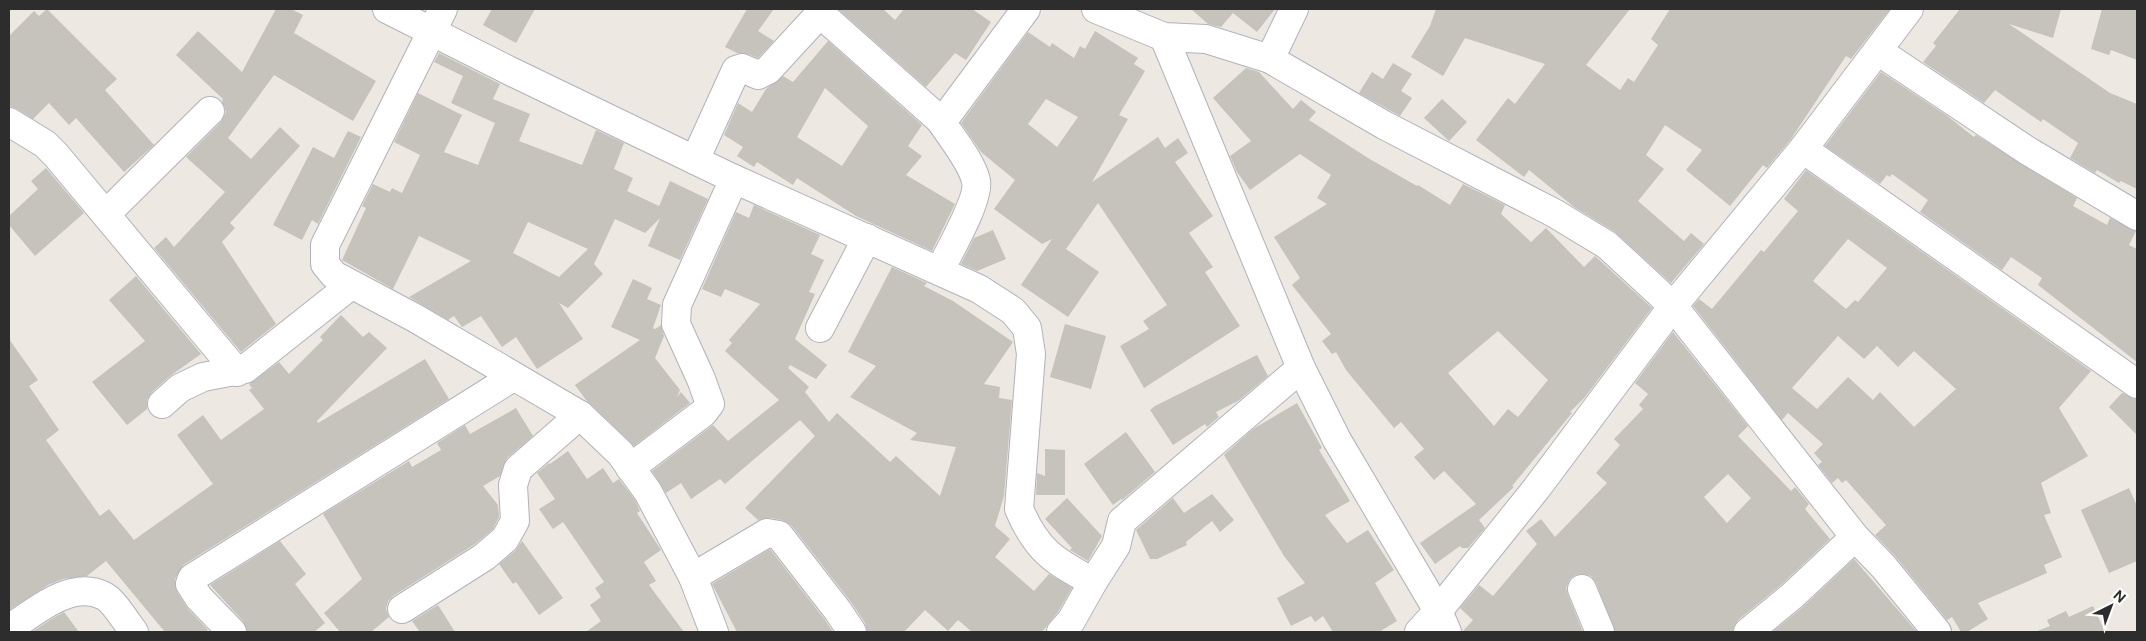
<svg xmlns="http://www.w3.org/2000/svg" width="2146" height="641" font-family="'Public Sans',sans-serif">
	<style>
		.building { fill: #c6c2bc; fill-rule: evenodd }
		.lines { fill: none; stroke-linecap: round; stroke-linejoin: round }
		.minor-casing { stroke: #b1b2bc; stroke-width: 30 }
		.minor { stroke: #fff; stroke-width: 28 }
	</style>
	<rect width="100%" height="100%" fill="#ede8e1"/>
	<g class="building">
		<polygon points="47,9 117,79 105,90 154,145 124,172 76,118 69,125 49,103 33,119 17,109 9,106 9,36 34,11 39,16"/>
		<polygon points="276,9 291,9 303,15 294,33 376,81 353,121 274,75 228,138 251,159 280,127 300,146 230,223 235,228 222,242 276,324 241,352 154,248 166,237 174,247 225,192 186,157 221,122 226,112 222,101 223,99 176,55 198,31 242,72"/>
		<polygon points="492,9 535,9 516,43 483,25"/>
		<polygon points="747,9 774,9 758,31 774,41 758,58 748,54 737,53 725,47"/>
		<polygon points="838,9 883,9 895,20 904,9 972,9 991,22 966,60 955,53 926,87"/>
		<polygon points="1191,9 1275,9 1257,32 1233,13 1221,27 1208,24"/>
		<polygon points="1436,9 1630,9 1586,65 1620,90 1628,78 1634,82 1658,45 1651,39 1670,9 1890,9 1851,59 1846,56 1791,139 1767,168 1763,165 1730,206 1686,170 1702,150 1665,125 1646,155 1664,169 1638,201 1684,241 1691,233 1704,244 1671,283 1615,232 1574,207 1529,170 1524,177 1476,140 1508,98 1515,104 1545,64 1465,38 1443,76 1411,57 1430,26"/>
		<polygon points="1960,9 2061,9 2053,38 2009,24 2110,93 2137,104 2137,189 2121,181 2119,183 2097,170 2095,173 2070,158 2078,143 2043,119 2041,122 1995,90 1984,103 1923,62 1936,46 1933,43"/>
		<polygon points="2102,9 2137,9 2137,60 2111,50 2109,55 2091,49"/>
		<path d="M1095,31l43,27 -4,6 11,7 -26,44 9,4 -36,63 66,-45 7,11 13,-10 10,15 -13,9 38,54 -24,17 24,34 -8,5 35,54 -96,62 -24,-42 29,-17 -6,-8 24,-16 -69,-102 -32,46 33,23 -31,45 -47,-32 31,-46 -10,5 -48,-35 21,-29 -34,-28 -20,-29 67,-91 22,15 2,-4 22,15 6,-12 5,3zM1046,99l32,18 -21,30 -29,-23z"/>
		<path d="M828,41l94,84 -14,21 14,10 -16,19 49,29 -23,47 -76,-35 -59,-38 -4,7 -36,-23 -3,5 -17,-11 6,-9 -19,-12 14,-32 14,9 14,-23 17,-13 10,6zM825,88l43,38 -26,40 -45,-29z"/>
		<path d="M439,53l61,31 -7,15 37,15 -11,27 63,24 14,-35 28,13 -10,26 19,9 -6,13 32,15 11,-25 38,18 -28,61 -32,-14 12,-28 -15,15 -30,-14 -21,45 9,10 -35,34 -9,-5 24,36 -46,30 -21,-32 -14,10 -21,-31 -19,11 -8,-11 -6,4 -39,-23 62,-36 -52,-25 -26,53 -51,-29 24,-52 -4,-2 11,-22 17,8 2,-4 10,5 18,-38 -26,-13 24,-49 44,22 -18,37 34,13 17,-42 -44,-20 12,-27 -29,-14zM528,222l60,27 -29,28 -46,-24z"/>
		<polygon points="1393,63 1412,74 1401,91 1412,98 1400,116 1359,93 1372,72 1383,79"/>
		<path d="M1246,68l13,4 34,37 8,-9 15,12 -7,8 59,38 49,28 1,-1 32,20 13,-21 42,21 -4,9 30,28 15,-14 38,39 11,-11 57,52 -67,89 -15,15 2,1 -60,73 2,1 -35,33 6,8 -17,20h-6l-2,-2 -25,18 -15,-21 56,-39 -32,-33 -10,9 -20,-23 10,-8 -23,-27 -7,6 -48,-58 -10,-18 -4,2 -10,-13 9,-7 -39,-49 8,-7 -26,-41 53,-33 -10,-6 14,-23 -31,-21 -50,36 -13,-18 -7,-16 21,-15 -38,-43zM1498,331l50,49 -30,37 -10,-8 -14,17 -46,-53z"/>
		<polygon points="1881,72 1946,115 1974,137 1976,135 2077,198 2073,206 2107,225 2110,218 2136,231 2129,245 2137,249 2137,362 2038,285 2042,278 2011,257 2002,270 1920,212 1928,200 1892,174 1890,177 1887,175 1880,184 1825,146"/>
		<polygon points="1442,99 1467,122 1449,141 1424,118"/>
		<polygon points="348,131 361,137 318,224 312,220 302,240 273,225 313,147 334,158"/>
		<polygon points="46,168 84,213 35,256 9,225 9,216 38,189 31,181"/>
		<path d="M1806,170l285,201 -32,37 29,48 -47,27 10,30 -7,2 18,42 -18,8 3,8 -69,30 10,16 -21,13h-6l-9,-15 -5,3 -52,-64 -20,-21 11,-10 -40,-45 -4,3 -4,-5 -6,5 -14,-18 4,-3 -8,-9 9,-9 -35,-31 -6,7 -89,-114 6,-7 13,10 49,-59 3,2 34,-41 -14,-12zM1848,239l39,29 -29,34 -3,-2 -9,9 -33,-28zM1838,336l26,23 13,-13 21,21 16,-16 42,38 -42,38 -34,-35 -7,8 -25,-23 -31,32 -25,-21z"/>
		<polygon points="754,205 820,235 811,254 824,260 809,292 815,294 795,339 827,365 816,379 790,365 788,368 809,387 805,392 829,422 837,413 890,462 896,456 940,496 956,447 910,440 917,433 850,397 876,366 848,352 892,267 927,283 924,286 953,301 1013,342 984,384 1000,387 999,398 1012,400 1004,496 995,526 1010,539 995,557 1034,591 1049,574 1072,588 1058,612 1042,632 972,632 958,620 948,631 925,610 904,632 867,632 865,623 851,602 791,525 782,520 770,518 758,520 745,508 815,436 800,420 725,484 720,479 691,499 681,483 666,493 652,471 713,425 728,441 779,400 725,351 732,343 729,340 760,304 725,289 721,297 702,289 736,212 749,218"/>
		<polygon points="993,230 1006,259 977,271 961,264 974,238"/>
		<polygon points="136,276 201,354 170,376 152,392 147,400 147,409 127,425 92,382 145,341 109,300"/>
		<polygon points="633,279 652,288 647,299 661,305 653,328 655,329 661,325 664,336 655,358 680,390 677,397 681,392 690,403 634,446 586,400 575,385 640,340 611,327"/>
		<polygon points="341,315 363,337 369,332 387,348 317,421 318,423 425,359 449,399 183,565 175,579 177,592 188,609 208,630 205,632 165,632 106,561 87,576 63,579 48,585 9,610 9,339 38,380 29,386 59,430 46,440 100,516 109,509 134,540 213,484 177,435 203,415 221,440 264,409 249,390 252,388 249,384 279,362 289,374 323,340 320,337"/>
		<polygon points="1065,324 1106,336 1091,389 1050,377"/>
		<path d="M1673,332l75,94 -10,10 53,55 4,-4 14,17 -4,5 25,30 -48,45 -44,36 -4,6 -1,6h-118l-19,-49 -5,-7 -8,-2 -7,1 -6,4 -4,9 2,7 15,37h-121l11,-12 -13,-12 19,-23 14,11 44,-52 -11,-13 15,-12 14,18 52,-54 -11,-10 24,-28 -6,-6 29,-30 -4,-4 9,-11 -13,-11zM1728,474l23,24 -24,25 -23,-26z"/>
		<polygon points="1257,355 1268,376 1238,401 1216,412 1219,417 1207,427 1205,424 1173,445 1150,410 1155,406"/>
		<polygon points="2122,393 2137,399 2137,435 2109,407"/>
		<polygon points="1297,403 1322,448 1319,450 1350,501 1325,515 1347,543 1368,530 1394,570 1375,583 1397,621 1379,632 1333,632 1323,616 1315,622 1311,616 1291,626 1277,598 1305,583 1284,556 1224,455 1253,429"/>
		<polygon points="516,408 533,436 507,458 500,476 483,486 498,505 499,517 493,529 475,544 393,596 388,601 386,609 389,617 371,632 340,632 324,613 362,579 323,514 409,461 412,467 441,450 437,443 465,425 470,434"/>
		<polygon points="1126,432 1155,472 1122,500 1121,499 1113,505 1084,464"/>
		<polygon points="1045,449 1065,450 1065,495 1036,495 1037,473 1045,476"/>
		<polygon points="568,451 587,479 603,468 613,483 619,479 635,500 640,511 637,513 661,550 644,562 656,581 649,585 684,632 586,632 601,621 590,605 601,597 595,588 604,582 563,522 553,529 539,509 555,499 537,473 549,463 550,464"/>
		<polygon points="2129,488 2137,506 2137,561 2109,573 2081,510"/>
		<polygon points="1212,494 1234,520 1220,532 1212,521 1186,542 1187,545 1157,559 1150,559 1136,530 1173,498 1184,513"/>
		<polygon points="1067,498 1102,536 1088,561 1070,550 1072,548 1045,519"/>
		<polygon points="280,541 306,574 295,584 325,623 314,632 247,632 243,621 210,585"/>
		<polygon points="522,541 563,598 539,615 516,582 513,584 499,564 515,551"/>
		<polygon points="770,549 825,620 833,632 737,632 712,584"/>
		<polygon points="1854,559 1917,632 1772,632 1803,607"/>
		<polygon points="438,605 455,632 420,632 412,621"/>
		<polygon points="2093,606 2105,632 2035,632 2050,626 2047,620 2066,611 2069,617"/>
		<polygon points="64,612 79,632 32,632 50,620"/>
	</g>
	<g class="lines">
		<g class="minor-casing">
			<g id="minor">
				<path d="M387,9l125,63 222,107 245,110 34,22 14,17 4,26 -12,155c18,42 35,52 74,73l-22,39 -10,11"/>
				<polyline points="443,9 325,245 325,264 334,275 415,318 580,415 620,453 648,492 693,577 714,632"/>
				<polyline points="1096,9 1164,37 1206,39 1270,59 1384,125 1554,213 1607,245 1673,306 1855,537 1883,566 1937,632"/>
				<polyline points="1164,37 1301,368 1337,440 1438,611 1447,632"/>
				<polyline points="1878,51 2028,151 2137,216"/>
				<polyline points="1270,59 1294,9"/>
				<polyline points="9,122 45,144 56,155 237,372"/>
				<polyline points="1803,149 2137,384"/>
				<polyline points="695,160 736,70 742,68 758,75 768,70 814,20 824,17 940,120 948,114 1026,9"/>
				<polyline points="106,214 210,111"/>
				<path d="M940,270c9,-18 40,-72 36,-89 -4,-19 -25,-44 -36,-61"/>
				<polyline points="820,328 867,238"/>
				<polyline points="162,404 180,388 203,377 245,369 351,285"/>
				<polyline points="630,468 703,413 710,404 701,379 676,324 677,305 734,179"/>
				<polyline points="693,577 767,533 779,535 838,611 852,632"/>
				<polyline points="1093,582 1116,546 1122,521 1301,368"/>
				<polyline points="1582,589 1600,632"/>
				<polyline points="402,609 484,557 505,539 515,521 513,485 518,469 580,415"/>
				<path d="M9,629c25,-17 63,-50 95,-33 9,4 23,27 30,36"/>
				<polyline points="232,632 199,598 190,584 192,578 513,377"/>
				<polyline points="1419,632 1438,611 1536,489 1673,306 1803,149 1909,9"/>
				<polyline points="1748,632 1792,596 1855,537"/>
			</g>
		</g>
		<use href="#minor" class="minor"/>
	</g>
	<rect width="2146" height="641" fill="none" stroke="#2d2d2d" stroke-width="20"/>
	<g transform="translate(2111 606) rotate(42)" stroke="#ffffff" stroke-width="4" paint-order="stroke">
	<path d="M0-4L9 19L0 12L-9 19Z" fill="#2d2d2d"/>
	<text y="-8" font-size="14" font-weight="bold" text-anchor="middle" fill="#2d2d2d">N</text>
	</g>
</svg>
